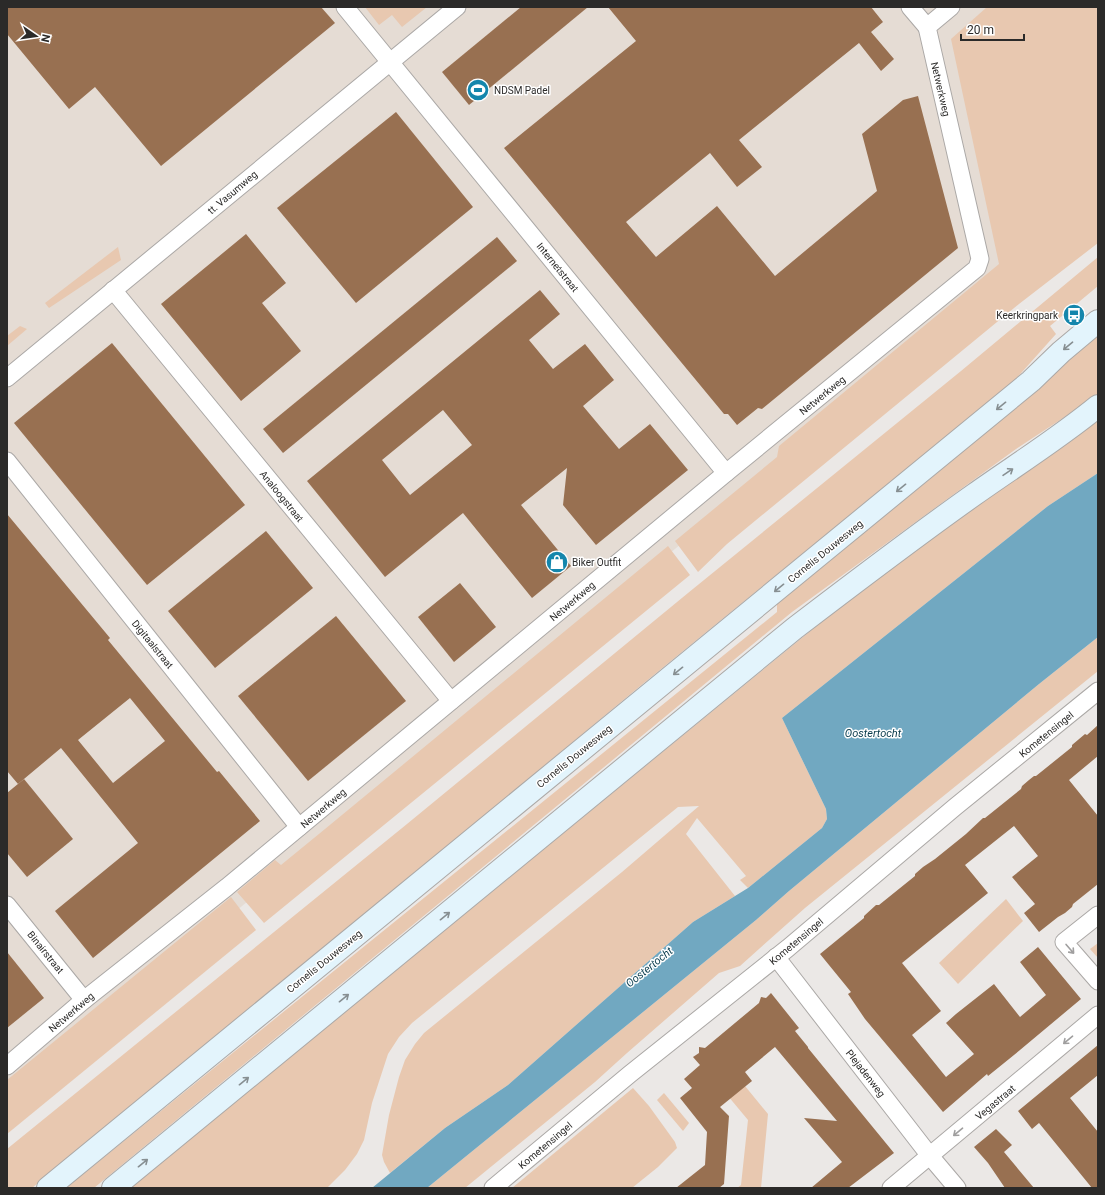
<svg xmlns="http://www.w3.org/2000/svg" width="1105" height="1195" font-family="Roboto,sans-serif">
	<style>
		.built { fill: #e5dcd4 }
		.green { fill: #e8c8b0 }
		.water { fill: #71a8c1 }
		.building { fill: #987051; fill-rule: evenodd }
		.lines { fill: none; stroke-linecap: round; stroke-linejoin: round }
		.minor-casing { stroke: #aba8a6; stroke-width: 19 }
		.secondary-casing { stroke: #aba8a6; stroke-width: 24 }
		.minor { stroke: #fff; stroke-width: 17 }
		.secondary { stroke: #e3f4fc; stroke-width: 22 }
		.oneway { stroke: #878f92 }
		.oneway2 { stroke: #a09f9f }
		.labels { text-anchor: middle; stroke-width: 3; stroke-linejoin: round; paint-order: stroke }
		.street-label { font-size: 10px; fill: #2b2a29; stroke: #fff }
		.poi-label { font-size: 10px; fill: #2b2a29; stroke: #fff; text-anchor: start }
		.water-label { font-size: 11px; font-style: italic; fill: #083b4c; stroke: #fff }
	</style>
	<rect width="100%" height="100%" fill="#ebe8e6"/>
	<polygon class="built" points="7,7 1098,7 1098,200 7,1100"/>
	<g class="green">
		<polygon points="365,7 427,7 402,27 392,15 379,25"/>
		<polygon points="987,7 1098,7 1098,243 1019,304 727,544 698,572 675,541 777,457 779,446 999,264 951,39"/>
		<polygon points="118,247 121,260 49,308 45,303"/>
		<polygon points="1098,257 1098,286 1050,326 1056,334 1013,382 639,687 424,866 32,1188 7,1188 7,1149 407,824 688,593 961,371"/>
		<polygon points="20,326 27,329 7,346 7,336"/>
		<polygon points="1098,329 1098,395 1016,449 792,612 94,1188 66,1188 777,612 777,602 780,598 924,484 1031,394"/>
		<polygon points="1098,421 1098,473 1048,506 782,718 826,809 827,819 822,828 748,888 740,880 746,876 697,818 686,834 735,896 693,922 508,1085 445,1128 390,1173 384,1162 382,1155 389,1115 399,1077 405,1060 415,1044 424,1033 622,872 699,806 678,807 412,1023 399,1037 388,1054 372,1103 364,1140 357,1154 345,1170 327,1188 130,1188 836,610 992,493"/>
		<polygon points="668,546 690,575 264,923 237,892 275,860 281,865 325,829"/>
		<polygon points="1098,637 1098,671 805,908 740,966 719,973 627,1053 595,1082 465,1188 427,1188 756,920 789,891 1039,684"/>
		<polygon points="231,897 256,930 7,1134 7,1080"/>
		<polygon points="1006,899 1023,921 958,984 939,963"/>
		<polygon points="1098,943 1098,958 1090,949"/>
		<polygon points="745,1086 768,1114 761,1188 737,1188 741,1185 748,1120 728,1096"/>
		<polygon points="633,1088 649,1106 675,1142 677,1148 658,1167 632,1188 512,1188"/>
		<polygon points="664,1093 689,1123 683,1131 657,1100"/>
	</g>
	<polygon class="water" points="1098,473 1098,637 1039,684 789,891 756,920 427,1188 372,1188 445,1128 508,1085 693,922 748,888 822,828 827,819 826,809 782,718 1048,506"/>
	<g class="building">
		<polygon points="7,7 321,7 335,23 161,166 95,87 69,109 7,34"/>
		<polygon points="521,7 588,7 469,105 442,72"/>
		<polygon points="608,7 871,7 883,22 871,32 894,59 881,71 859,43 739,140 762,167 737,187 710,153 626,222 656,257 717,206 775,276 877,191 862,134 903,100 918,96 958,248 762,409 758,408 737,425 728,414 724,414 504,148 636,41"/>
		<polygon points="396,112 473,207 356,303 277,208"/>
		<polygon points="246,234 286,283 262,303 301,351 241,401 161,304"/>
		<polygon points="497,237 517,261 283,453 263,429"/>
		<path d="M540,290l20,24 -31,26 24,29 32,-25 29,36 -31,26 36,43 31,-25 38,46 -92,75 -33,-40 4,-37 -46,37 50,61 -39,32 -69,-85 -78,64 -78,-96zM443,410l29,35 -62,50 -28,-35z"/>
		<polygon points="112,343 245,505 147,585 14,423"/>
		<path d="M7,514l103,124 -2,2 109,132 2,-1 41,50 -167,137 -38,-47 83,-68 -77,-95 -43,36 -11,-13zM130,698l35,43 -52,42 -35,-43z"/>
		<polygon points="266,531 313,588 215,668 168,611"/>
		<polygon points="460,583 496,627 454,662 418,617"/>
		<polygon points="336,616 406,701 308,781 238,696"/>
		<polygon points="1098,725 1098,756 1069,780 1098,816 1098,884 1073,904 1072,907 1065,913 1058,917 1039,932 1024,913 1035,904 1012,877 1038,856 1014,826 965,865 988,893 902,963 941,1011 912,1035 946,1077 974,1054 946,1023 956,1014 994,984 1020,1017 1046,995 1020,962 1038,947 1081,999 1020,1050 988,1076 987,1074 943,1112 865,1019 848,994 851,992 820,954 864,918 864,916 876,905 879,905 915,876 915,874 923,867 935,859 966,834 983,818 985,818 1021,789 1022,786 1029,780 1034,776 1036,776 1072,747 1072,745 1085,734 1087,735"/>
		<polygon points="24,779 73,839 27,877 7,853 7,793"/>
		<polygon points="7,952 44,998 7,1028"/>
		<polygon points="771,993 799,1028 795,1031 808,1047 808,1048 894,1153 848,1188 811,1188 842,1162 804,1118 837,1121 775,1047 745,1072 752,1081 720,1107 729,1116 724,1184 719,1188 676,1188 705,1165 707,1132 680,1098 692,1088 684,1079 700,1065 693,1057 699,1053 699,1047 705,1048 759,1003 761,997 766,998"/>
		<polygon points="1098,1045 1098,1075 1070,1098 1098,1132 1098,1188 1092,1188 1039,1123 1032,1129 1018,1111"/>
		<polygon points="996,1129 1012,1145 1004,1152 1034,1188 1005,1188 988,1163 974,1147"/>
	</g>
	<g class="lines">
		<g class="minor-casing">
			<g id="minor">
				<polyline points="345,7 726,473"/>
				<polyline points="910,7 927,27"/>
				<polyline points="113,290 451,701"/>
				<polyline points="7,378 457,7"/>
				<polyline points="7,461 299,827"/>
				<polyline points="7,905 84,1000"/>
				<polyline points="1098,915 1064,942 1098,981"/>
				<polyline points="776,957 930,1156 957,1188"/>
				<polyline points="7,1066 84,1000 227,887 726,473 977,268 980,259 927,27 951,7"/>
				<polyline points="493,1188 630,1074 788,948 955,807 1098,691"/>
				<polyline points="891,1188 1098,1015"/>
			</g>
		</g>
		<g class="secondary-casing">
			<g id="secondary">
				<polyline points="48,1188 1031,381 1061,352 1098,321"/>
				<path d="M113,1188l682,-560c59,-45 119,-91 180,-134 41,-29 84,-56 123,-88"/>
			</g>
		</g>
		<use href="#minor" class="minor"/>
		<use href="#secondary" class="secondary"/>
	</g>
	<defs><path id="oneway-shaft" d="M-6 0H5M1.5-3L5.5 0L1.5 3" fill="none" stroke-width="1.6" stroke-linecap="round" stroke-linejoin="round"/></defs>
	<g class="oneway">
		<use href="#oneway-shaft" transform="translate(1068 346) rotate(140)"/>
		<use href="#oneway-shaft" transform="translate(1001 406) rotate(141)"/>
		<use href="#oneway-shaft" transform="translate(1008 472) rotate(-34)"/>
		<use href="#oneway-shaft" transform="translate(901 488) rotate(141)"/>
		<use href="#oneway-shaft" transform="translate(779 588) rotate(141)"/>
		<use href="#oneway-shaft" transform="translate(678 671) rotate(141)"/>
		<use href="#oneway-shaft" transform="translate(445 916) rotate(-39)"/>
		<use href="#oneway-shaft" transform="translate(344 998) rotate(-39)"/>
		<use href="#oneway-shaft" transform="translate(244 1081) rotate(-39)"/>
		<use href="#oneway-shaft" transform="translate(143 1163) rotate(-39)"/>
	</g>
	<g class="oneway2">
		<use href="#oneway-shaft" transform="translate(1070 949) rotate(49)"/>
		<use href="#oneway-shaft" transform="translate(1068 1040) rotate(140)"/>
		<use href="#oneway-shaft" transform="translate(958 1132) rotate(140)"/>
	</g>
	<defs>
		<g id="stadium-disc" transform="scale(1.15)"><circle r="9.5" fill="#1486ac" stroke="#fff"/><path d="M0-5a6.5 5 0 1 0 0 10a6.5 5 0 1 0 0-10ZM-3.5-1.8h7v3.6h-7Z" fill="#fff"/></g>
		<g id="bus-disc" transform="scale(1.15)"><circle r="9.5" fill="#1486ac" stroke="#fff"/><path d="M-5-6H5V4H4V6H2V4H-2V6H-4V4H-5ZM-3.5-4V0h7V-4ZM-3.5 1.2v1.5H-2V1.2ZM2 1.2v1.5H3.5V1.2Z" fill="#fff"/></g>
		<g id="shop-disc" transform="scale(1.15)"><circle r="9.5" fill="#1486ac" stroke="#fff"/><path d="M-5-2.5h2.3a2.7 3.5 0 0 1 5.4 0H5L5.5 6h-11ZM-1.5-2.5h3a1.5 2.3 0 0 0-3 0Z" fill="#fff"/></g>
	</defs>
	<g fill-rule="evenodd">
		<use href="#stadium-disc" x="478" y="90"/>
		<use href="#bus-disc" x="1074" y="315"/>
		<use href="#shop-disc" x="557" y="562"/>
	</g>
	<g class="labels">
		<g class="street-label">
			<text transform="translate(941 89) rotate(77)" y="4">Netwerkweg</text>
			<text transform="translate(232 192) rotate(-40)" y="4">tt. Vasumweg</text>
			<text transform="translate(558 267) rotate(51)" y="4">Internetstraat</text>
			<text transform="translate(822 395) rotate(-39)" y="4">Netwerkweg</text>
			<text transform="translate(282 496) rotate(51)" y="4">Analoogstraat</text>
			<text transform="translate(825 551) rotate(-39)" y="4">Cornelis Douwesweg</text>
			<text transform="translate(572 601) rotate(-40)" y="4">Netwerkweg</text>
			<text transform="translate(153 644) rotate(51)" y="4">Digitaalstraat</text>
			<text transform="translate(1046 734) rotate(-39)" y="4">Kometensingel</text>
			<text transform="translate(574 756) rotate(-39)" y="4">Cornelis Douwesweg</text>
			<text transform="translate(323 808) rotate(-40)" y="4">Netwerkweg</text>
			<text transform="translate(796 941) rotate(-40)" y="4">Kometensingel</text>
			<text transform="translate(46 952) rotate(51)" y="4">Binairstraat</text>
			<text transform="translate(324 961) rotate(-39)" y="4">Cornelis Douwesweg</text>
			<text transform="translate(71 1012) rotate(-40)" y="4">Netwerkweg</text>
			<text transform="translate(866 1073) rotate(52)" y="4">Plejadenweg</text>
			<text transform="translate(995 1102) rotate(-40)" y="4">Vegastraat</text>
			<text transform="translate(545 1145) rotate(-40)" y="4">Kometensingel</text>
		</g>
		<g class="poi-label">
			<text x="494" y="94">NDSM Padel</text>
			<text x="1058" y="319" text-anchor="end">Keerkringpark</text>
			<text x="572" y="566">Biker Outfit</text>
		</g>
		<g class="water-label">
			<text x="873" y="737">Oostertocht</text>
			<text transform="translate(649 967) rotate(-39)" y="4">Oostertocht</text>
		</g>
	</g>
	<rect width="1105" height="1195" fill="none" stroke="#2b2a29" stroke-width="16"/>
	<g transform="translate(36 36) rotate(103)" stroke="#ffffff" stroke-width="3" paint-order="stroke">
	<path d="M0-3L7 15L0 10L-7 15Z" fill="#2b2a29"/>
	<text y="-6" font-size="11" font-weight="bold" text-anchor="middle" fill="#2b2a29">N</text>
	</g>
	<path d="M961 34v6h63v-6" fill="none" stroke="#2b2a29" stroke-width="2"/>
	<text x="967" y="34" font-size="12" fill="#2b2a29" stroke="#ffffff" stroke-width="3" paint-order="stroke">20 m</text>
</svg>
